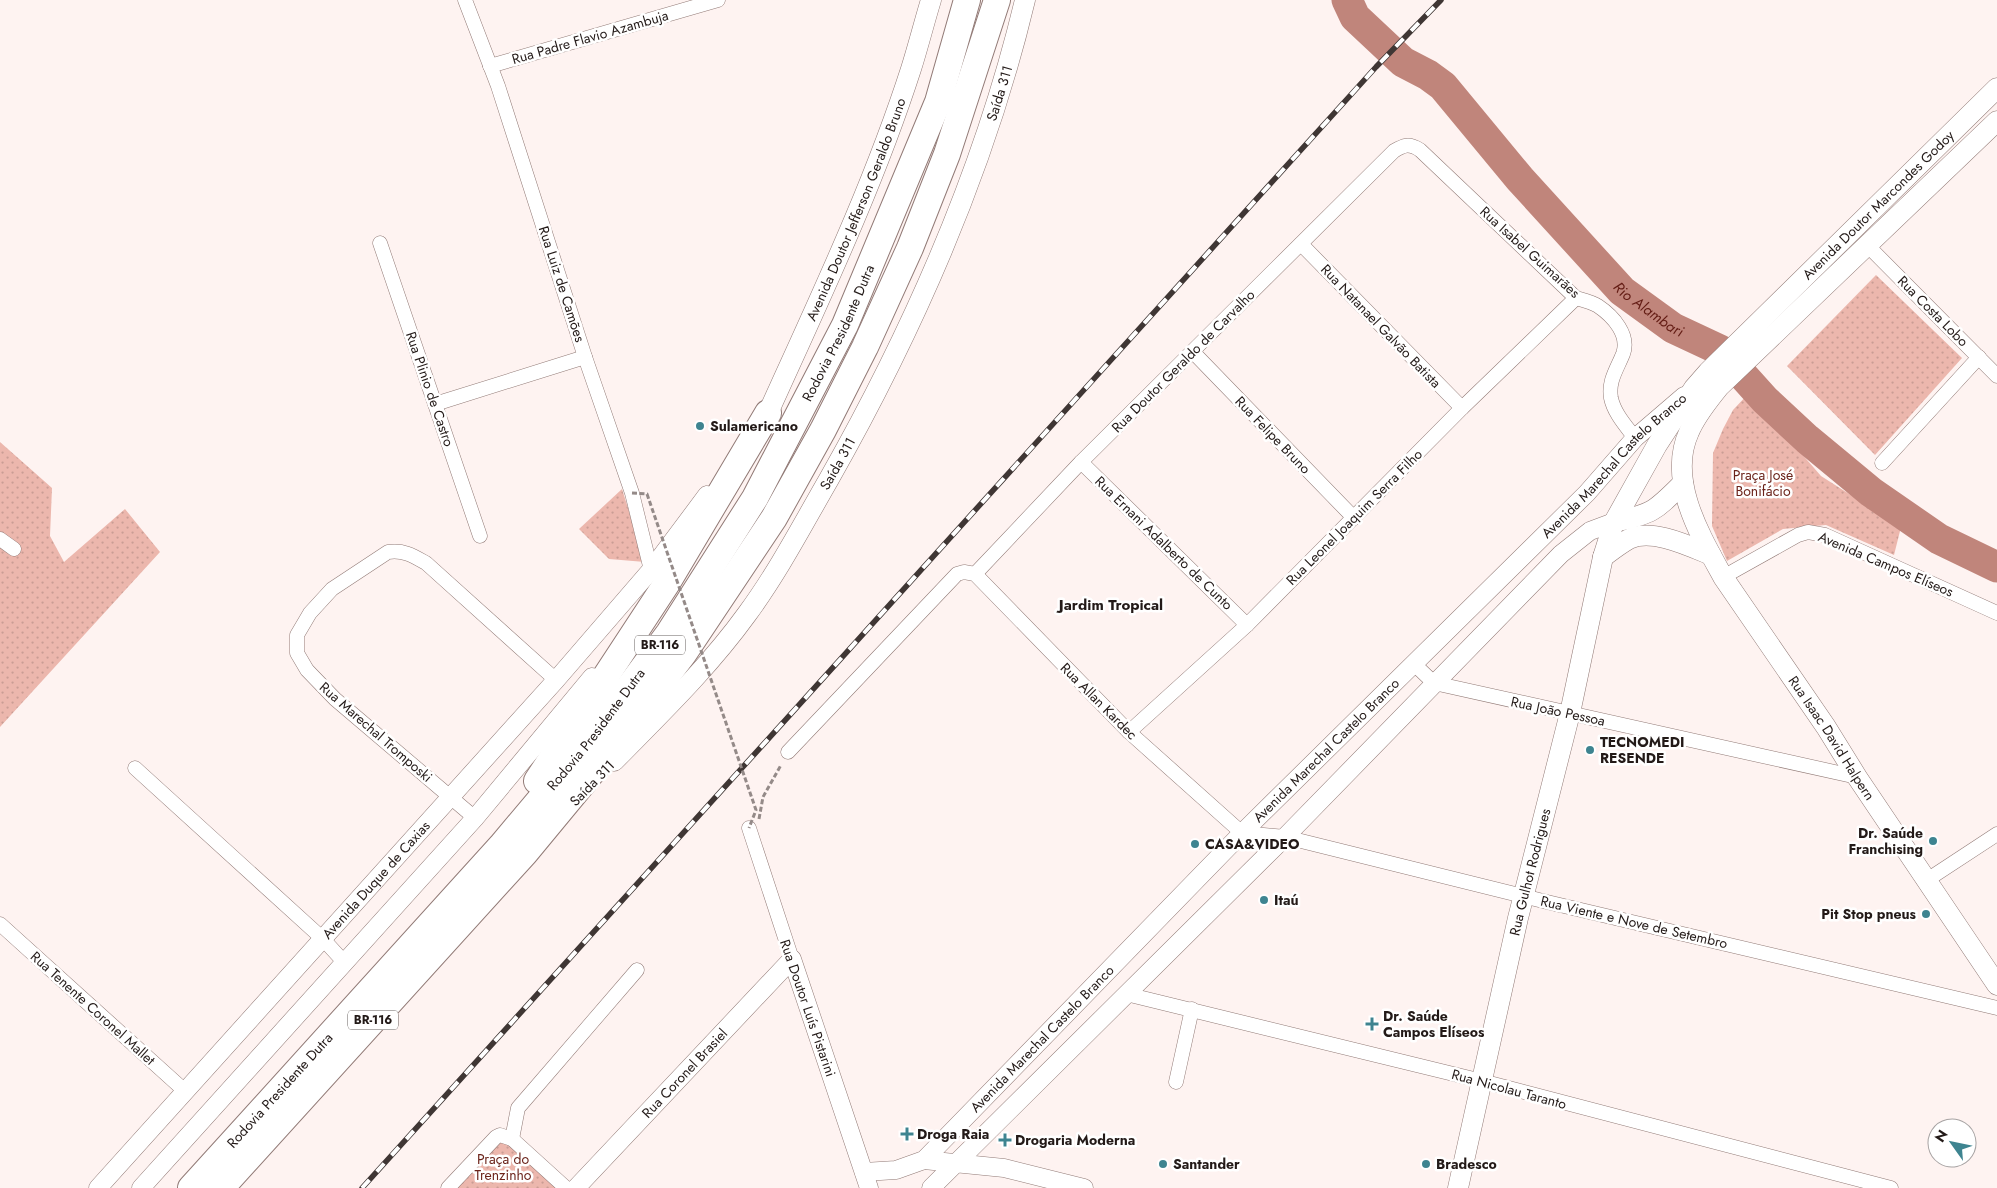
<svg xmlns="http://www.w3.org/2000/svg" width="1997" height="1188" font-family="Jost,sans-serif">
	<style>
		.grass { fill: url(#grass-dots) }
		.lines { fill: none; stroke-linecap: round; stroke-linejoin: round }
		.river { stroke: #c0857b; stroke-width: 31 }
		.minor-casing { stroke: #917a76; stroke-width: 15 }
		.tertiary-casing { stroke: #917a76; stroke-width: 19 }
		.secondary-casing { stroke: #917a76; stroke-width: 21 }
		.motorway-casing { stroke: #917a76; stroke-width: 28 }
		.path { stroke: #948a88; stroke-width: 3; stroke-dasharray: 5 2.5; stroke-linecap: butt }
		.minor { stroke: #fff; stroke-width: 14 }
		.tertiary { stroke: #fff; stroke-width: 18 }
		.secondary { stroke: #fff; stroke-width: 20 }
		.motorway { stroke: #fff; stroke-width: 26 }
		.rail-casing { stroke: #3f3634; stroke-width: 5.5 }
		.rail { stroke: #fff; stroke-width: 4; stroke-dasharray: 11; stroke-linecap: butt }
		.path-bridge { stroke: #948a88; stroke-width: 3; stroke-dasharray: 5 2.5; stroke-linecap: butt }
		.poi-dot { fill: #3e8490; stroke: #fff; stroke-width: 2 }
		.labels { text-anchor: middle; stroke-width: 5; stroke-linejoin: round; paint-order: stroke }
		.shield { fill: #fff; stroke: #655f5d; stroke-width: 1 }
		.shield-label { font-size: 12px; font-weight: bold; fill: #231a18 }
		.street-label { font-size: 14px; fill: #231a18; stroke: #fff }
		.poi-label { font-size: 14px; font-weight: bold; fill: #231a18; stroke: #fff; text-anchor: start }
		.park-label { font-size: 14px; fill: #6b231a; stroke: #fff }
		.water-label { font-size: 15px; font-style: italic; fill: #631c14; stroke: #fff }
		.neighbourhood-label { font-size: 15px; font-weight: bold; fill: #231a18; stroke: #fff }
	</style>
	<defs>
		<pattern id="grass-dots" width="8" height="8" patternUnits="userSpaceOnUse" patternTransform="scale(1.25)"><rect width="8" height="8" fill="#ecb7ad"/><path d="M2 2h.1M6 6h.1" fill="none" stroke="#ca9d94" stroke-width="1.8" stroke-linecap="round"/></pattern>
	</defs>
	<rect width="100%" height="100%" fill="#fef3f1"/>
	<g class="grass">
		<polygon points="1876,275 1962,358 1875,455 1787,366"/>
		<polygon points="1749,393 1821,476 1901,527 1894,555 1826,525 1783,529 1727,561 1712,526 1713,453 1723,429 1733,410"/>
		<polygon points="0,442 52,488 50,536 64,562 125,509 160,552 0,727"/>
		<polygon points="622,489 645,562 609,559 579,529"/>
		<polygon points="502,1138 559,1188 455,1188"/>
	</g>
	<g class="lines">
		<path class="river" id="s1" d="M1347,0l8,17 48,45 25,13 15,11 77,93 102,112 51,37 47,22 45,50 42,39 64,53 68,47 58,28"/>
		<g class="minor-casing">
			<g id="minor">
				<polyline points="465,0 498,86 585,357 632,493 651,570"/>
				<polyline points="490,66 718,0"/>
				<polyline points="380,243 480,536"/>
				<polyline points="1301,244 1462,408"/>
				<polyline points="1868,246 1997,376"/>
				<polyline points="1193,352 1354,518"/>
				<polyline points="435,404 585,357"/>
				<polyline points="1081,462 1247,625"/>
				<polyline points="1882,463 1979,357"/>
				<polyline points="0,539 14,549"/>
				<path d="M975,574l106,-112 313,-311c10,-6 15,-8 26,-1l156,148c7,2 16,4 22,8 15,10 32,29 25,48 -6,15 -15,27 -12,44 3,15 15,28 24,40"/>
				<polyline points="1723,577 1798,535 1808,532 1825,535 1997,613"/>
				<polyline points="1414,664 1434,683 1857,777"/>
				<polyline points="1129,732 1247,625 1462,408 1576,298"/>
				<polyline points="788,752 957,574 964,572 975,574 1129,732 1242,833 1285,837 1547,902 1997,1008"/>
				<polyline points="135,768 323,939 344,962"/>
				<path d="M475,818l-140,-119 -28,-29 -10,-17v-18l13,-22 22,-24 56,-37c16,-2 24,3 38,11l130,117"/>
				<polyline points="749,828 792,959"/>
				<polyline points="1927,880 1997,834"/>
				<polyline points="0,924 186,1092"/>
				<polyline points="1126,994 1482,1081 1891,1188"/>
				<polyline points="1176,1082 1192,1009"/>
				<polyline points="512,1139 518,1108 637,970"/>
				<polyline points="448,1188 496,1137 500,1135 512,1139 566,1188"/>
			</g>
		</g>
		<g class="tertiary-casing">
			<g id="tertiary">
				<polyline points="924,1160 1004,1168 1084,1188"/>
				<path id="s2" d="M864,1172l32,-2 28,-10 318,-327 345,-340 48,-55 49,-42"/>
				<path id="s3" d="M98,1188l458,-508 95,-110 56,-75"/>
				<polyline points="141,1188 475,818 592,677"/>
				<path id="s4" d="M576,1188l216,-229 77,229"/>
				<polyline points="931,1188 1285,837 1561,554 1590,531 1614,522"/>
			</g>
		</g>
		<g class="secondary-casing">
			<g id="secondary">
				<path id="s5" d="M1997,121l-278,266c-11,14 -23,28 -30,45 -22,48 11,103 34,145l103,150 31,50 140,208"/>
				<path id="s6" d="M768,413c51,-113 105,-226 143,-344 7,-22 13,-46 20,-69"/>
				<path d="M1614,522c39,-8 41,-11 69,-39"/>
				<path d="M1603,557c8,-6 17,-13 26,-18 23,-11 60,7 82,16"/>
				<path id="s7" d="M614,761c46,-47 94,-93 133,-147 31,-42 56,-90 82,-135 85,-150 156,-311 196,-479"/>
				<path id="s8" d="M1458,1188l60,-270 52,-205 33,-156 11,-35 43,-77 37,-57 14,-16 289,-284"/>
			</g>
		</g>
		<g class="motorway-casing">
			<g id="motorway">
				<polyline points="537,781 667,583 768,413"/>
				<path id="s9" d="M191,1188l310,-342 85,-101 83,-112 86,-135 90,-173 93,-223 29,-102"/>
				<polyline points="221,1188 525,853 606,755 684,653 774,518 823,430 865,347 910,248 947,154 997,0"/>
			</g>
		</g>
		<polyline class="path" points="759,819 763,797 781,765"/>
		<use href="#minor" class="minor"/>
		<use href="#tertiary" class="tertiary"/>
		<use href="#secondary" class="secondary"/>
		<use href="#motorway" class="motorway"/>
		<g class="rail-casing">
			<polyline id="rail" points="362,1188 1376,67 1441,0"/>
		</g>
		<use href="#rail" class="rail"/>
		<polyline class="path-bridge" points="632,493 647,494 756,810 749,828"/>
	</g>
	<g class="poi-dot">
		<circle cx="700" cy="426" r="5"/>
		<circle cx="1590" cy="750" r="5"/>
		<circle cx="1933" cy="841" r="5"/>
		<circle cx="1195" cy="844" r="5"/>
		<circle cx="1264" cy="900" r="5"/>
		<circle cx="1926" cy="914" r="5"/>
		<path d="M1369.5 1016.5h5v5h5v5h-5v5h-5v-5h-5v-5h5z"/>
		<path d="M904.5 1126.5h5v5h5v5h-5v5h-5v-5h-5v-5h5z"/>
		<path d="M1002.5 1132.5h5v5h5v5h-5v5h-5v-5h-5v-5h5z"/>
		<circle cx="1163" cy="1164" r="5"/>
		<circle cx="1426" cy="1164" r="5"/>
	</g>
	<g class="labels">
		<g class="shield">
			<rect x="635" y="635.5" width="50" height="19" rx="4"/>
			<rect x="348" y="1010.5" width="50" height="19" rx="4"/>
		</g>
		<g class="shield-label">
			<text x="660" y="649">BR-116</text>
			<text x="373" y="1024">BR-116</text>
		</g>
		<g class="street-label">
			<text transform="translate(590 37) rotate(-16)" y="5">Rua Padre Flavio Azambuja</text>
			<text dy="5" stroke="none"><textPath href="#s7" startOffset="779">Saída 311</textPath></text>
			<text dy="5" stroke="none"><textPath href="#s8" startOffset="1100">Avenida Doutor Marcondes Godoy</textPath></text>
			<text dy="5" stroke="none"><textPath href="#s6" startOffset="222">Avenida Doutor Jefferson Geraldo Bruno</textPath></text>
			<text transform="translate(1530 252) rotate(42)" y="5">Rua Isabel Guimarães</text>
			<text transform="translate(562 284) rotate(72)" y="5">Rua Luiz de Camões</text>
			<text transform="translate(1933 311) rotate(45)" y="5">Rua Costa Lobo</text>
			<text transform="translate(1381 326) rotate(46)" y="5">Rua Natanael Galvão Batista</text>
			<text dy="5" stroke="none"><textPath href="#s9" startOffset="1078">Rodovia Presidente Dutra</textPath></text>
			<text transform="translate(1183 361) rotate(-45)" y="5">Rua Doutor Geraldo de Carvalho</text>
			<text transform="translate(430 389) rotate(71)" y="5">Rua Plinio de Castro</text>
			<text transform="translate(1273 435) rotate(46)" y="5">Rua Felipe Bruno</text>
			<text dy="5" stroke="none"><textPath href="#s7" startOffset="374">Saída 311</textPath></text>
			<text dy="5" stroke="none"><textPath href="#s2" startOffset="1041">Avenida Marechal Castelo Branco</textPath></text>
			<text transform="translate(1354 517) rotate(-45)" y="5">Rua Leonel Joaquim Serra Filho</text>
			<text transform="translate(1164 543) rotate(44)" y="5">Rua Ernani Adalberto de Cunto</text>
			<text transform="translate(1886 564) rotate(23)" y="5">Avenida Campos Elíseos</text>
			<text transform="translate(1099 701) rotate(45)" y="5">Rua Allan Kardec</text>
			<text transform="translate(1558 711) rotate(12)" y="5">Rua João Pessoa</text>
			<text dy="5" stroke="none"><textPath href="#s9" startOffset="612">Rodovia Presidente Dutra</textPath></text>
			<text transform="translate(376 732) rotate(41)" y="5">Rua Marechal Tromposki</text>
			<text dy="5" stroke="none"><textPath href="#s5" startOffset="788">Rua Isaac David Halpern</textPath></text>
			<text dy="5" stroke="none"><textPath href="#s2" startOffset="636">Avenida Marechal Castelo Branco</textPath></text>
			<text transform="translate(592 783) rotate(-46)" y="5">Saída 311</text>
			<text dy="5" stroke="none"><textPath href="#s8" startOffset="324">Rua Gulhot Rodrigues</textPath></text>
			<text dy="5" stroke="none"><textPath href="#s3" startOffset="415">Avenida Duque de Caxias</textPath></text>
			<text transform="translate(1634 922) rotate(13)" y="5">Rua Viente e Nove de Setembro</text>
			<text transform="translate(93 1008) rotate(42)" y="5">Rua Tenente Coronel Mallet</text>
			<text transform="translate(808 1008) rotate(71)" y="5">Rua Doutor Luís Pistarini</text>
			<text dy="5" stroke="none"><textPath href="#s2" startOffset="231">Avenida Marechal Castelo Branco</textPath></text>
			<text dy="5" stroke="none"><textPath href="#s4" startOffset="158">Rua Coronel Brasiel</textPath></text>
			<text transform="translate(1509 1089) rotate(15)" y="5">Rua Nicolau Taranto</text>
			<text dy="5" stroke="none"><textPath href="#s9" startOffset="132">Rodovia Presidente Dutra</textPath></text>
		</g>
		<g class="poi-label">
			<text x="710" y="431">Sulamericano</text>
			<text x="1600" y="747">TECNOMEDI<tspan x="1600" dy="16">RESENDE</tspan></text>
			<text x="1923" y="838" text-anchor="end">Dr. Saúde<tspan x="1923" dy="16">Franchising</tspan></text>
			<text x="1205" y="849">CASA&amp;VIDEO</text>
			<text x="1274" y="905">Itaú</text>
			<text x="1916" y="919" text-anchor="end">Pit Stop pneus</text>
			<text x="1383" y="1021">Dr. Saúde<tspan x="1383" dy="16">Campos Elíseos</tspan></text>
			<text x="917" y="1139">Droga Raia</text>
			<text x="1015" y="1145">Drogaria Moderna</text>
			<text x="1173" y="1169">Santander</text>
			<text x="1436" y="1169">Bradesco</text>
		</g>
		<g class="park-label">
			<text x="1763" y="480">Praça José<tspan x="1763" dy="16">Bonifácio</tspan></text>
			<text x="503" y="1164">Praça do<tspan x="503" dy="16">Trenzinho</tspan></text>
		</g>
		<g class="water-label">
			<text dy="5" stroke="none"><textPath href="#s1" startOffset="436">Rio Alambari</textPath></text>
		</g>
		<g class="neighbourhood-label">
			<text x="1111" y="610">Jardim Tropical</text>
		</g>
	</g>
	<g transform="translate(1952 1143) rotate(303)"><circle r="24" fill="#ffffff" stroke="#a7a3a3"/>
	<path d="M0-4L9 19L0 12L-9 19Z" fill="#3e8490"/>
	<text y="-8" font-size="14" font-weight="bold" text-anchor="middle" fill="#231a18">N</text>
	</g>
</svg>
